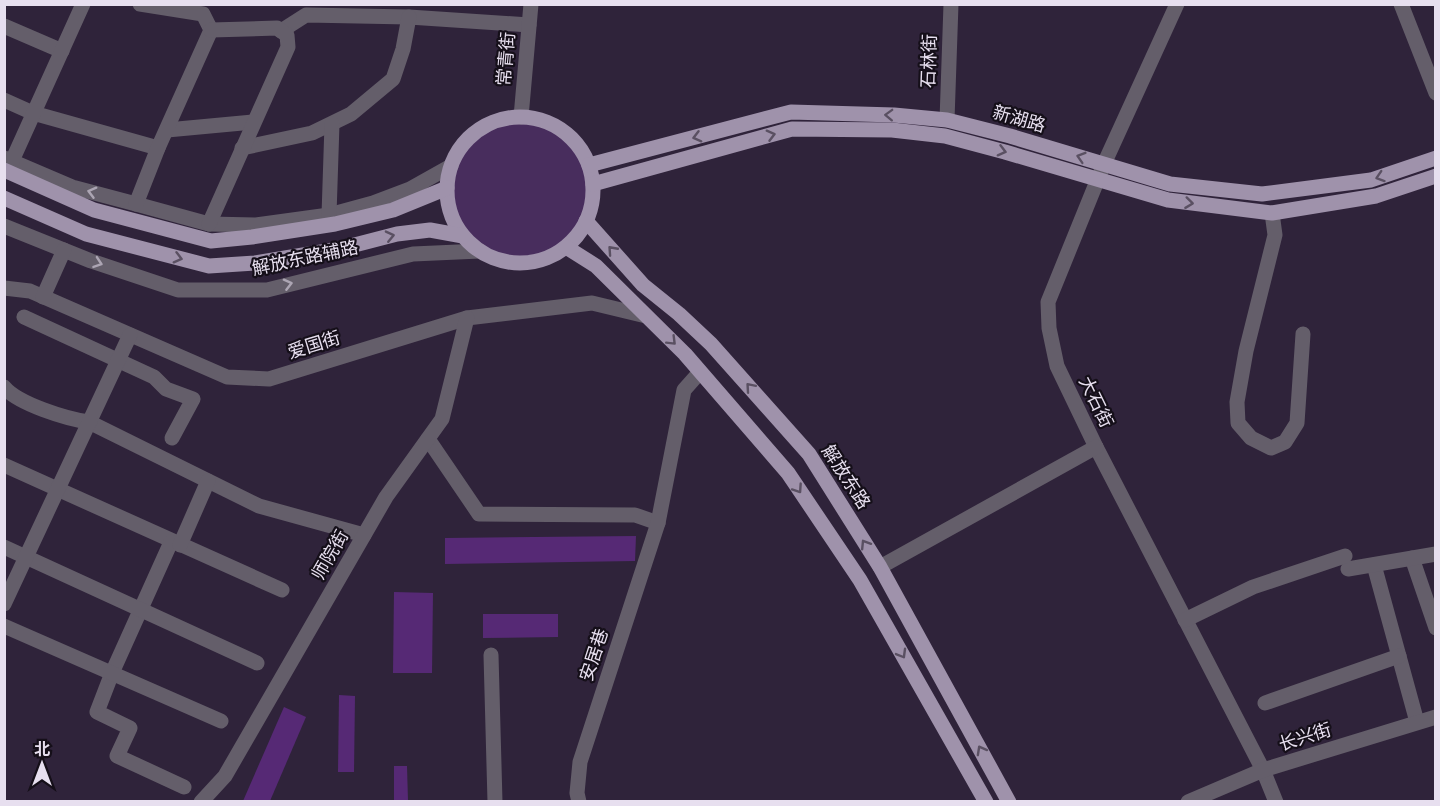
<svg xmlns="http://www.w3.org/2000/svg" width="1440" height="806" font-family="'Archivo Narrow','Noto Sans SC',sans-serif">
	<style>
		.green { fill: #482d5d }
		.building { fill: #562975 }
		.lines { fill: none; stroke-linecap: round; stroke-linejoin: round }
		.minor { stroke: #645e6a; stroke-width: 15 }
		.major { stroke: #9f92ab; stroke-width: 15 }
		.oneway { stroke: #5a5062 }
		.oneway2 { stroke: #aca5b3 }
		.labels { text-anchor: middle; stroke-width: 4.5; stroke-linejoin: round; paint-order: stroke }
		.street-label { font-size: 18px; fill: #e7dfef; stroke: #150f19 }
	</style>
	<rect width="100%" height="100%" fill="#2f233a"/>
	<circle class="green" cx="520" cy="190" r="72"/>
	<g class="building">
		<polygon points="636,536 635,561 445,564 445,538"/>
		<polygon points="394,592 433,593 432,673 393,673"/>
		<polygon points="483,614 558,614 558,637 483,638"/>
		<polygon points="339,695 355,696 354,772 338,772"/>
		<polygon points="284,707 306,717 270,801 243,801"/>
		<polygon points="394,766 407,766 408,801 394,801"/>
	</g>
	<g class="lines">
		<g class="minor">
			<polyline points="1177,4 1104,164 1048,302 1049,328 1057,366 1096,447 1263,770 1276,802"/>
			<polyline points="1401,4 1436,93"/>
			<polyline points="4,26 62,51"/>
			<polyline points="281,31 306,15 409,17 529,25"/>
			<polyline points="4,100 33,113 158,148"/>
			<polyline points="521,117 531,4"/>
			<polyline points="947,120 951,4"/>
			<polyline points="167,130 253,122"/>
			<polyline points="242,148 312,133 351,114 393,79 403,49 409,17"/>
			<polyline points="4,158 72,187 136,204 209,224 256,225 329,215 373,203 410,189 451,166"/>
			<polyline points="12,161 83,4"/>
			<polyline points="136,204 158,148 211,30 203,14 140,4"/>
			<polyline points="1272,213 1275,235 1246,351 1237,402 1238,423 1251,438 1271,448 1285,442 1297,423 1303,334"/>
			<polyline points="329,215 332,124"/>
			<polyline points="209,224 288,47 287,35 277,28 211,30"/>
			<polyline points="4,226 91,261 178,290 267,290 413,254 480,251"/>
			<polyline points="4,288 30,291 227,377 269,379 467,318 592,303 646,316"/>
			<polyline points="43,297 64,250"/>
			<polyline points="24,317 154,377 166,389 193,399 172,438"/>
			<path d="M4,387c14,17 63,32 85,35l170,84 105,29"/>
			<polyline points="428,439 479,514 635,515 658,523"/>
			<polyline points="4,465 282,590"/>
			<polyline points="171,542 112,673 97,712 130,728 117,756 184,787"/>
			<polyline points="180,545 208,481"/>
			<polyline points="4,547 257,663"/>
			<polyline points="1412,558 1436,628"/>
			<polyline points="1374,565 1417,722"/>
			<polyline points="880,567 1096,447"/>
			<polyline points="1348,569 1436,554"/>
			<polyline points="4,604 130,335"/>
			<polyline points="1185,620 1253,587 1345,556"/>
			<polyline points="4,626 221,721"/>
			<polyline points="491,655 495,802"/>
			<polyline points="1265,703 1399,656"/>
			<polyline points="201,802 225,776 386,497 442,419 467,318"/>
			<polyline points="579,802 577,793 580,762 658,523 684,390 700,372"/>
			<polyline points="1188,802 1263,770 1436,717"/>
		</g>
		<g class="major">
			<circle cx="520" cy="190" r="73"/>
			<polyline points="589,165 791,112 894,115 947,120 1010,136 1170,184 1262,194 1371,180 1436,158"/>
			<polyline points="4,170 94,210 211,241 252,237 335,224 393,210 447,188"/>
			<polyline points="593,184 792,129 892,130 945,136 1005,152 1168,200 1272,213 1376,196 1436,176"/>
			<polyline points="4,198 86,234 209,266 255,263 339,249 397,234 430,230 463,236"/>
			<polyline points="586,221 643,285 679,314 711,344 809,454 880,567 1009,802"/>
			<polyline points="566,247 596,266 685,354 788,473 860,580 986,802"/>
		</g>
	</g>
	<defs><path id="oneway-chevron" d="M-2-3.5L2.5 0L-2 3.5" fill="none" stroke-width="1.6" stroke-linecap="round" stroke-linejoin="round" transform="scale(1.5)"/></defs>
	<g class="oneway">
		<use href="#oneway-chevron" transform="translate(889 115) rotate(-178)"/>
		<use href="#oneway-chevron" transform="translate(771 135) rotate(-15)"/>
		<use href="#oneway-chevron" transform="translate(697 137) rotate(165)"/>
		<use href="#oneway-chevron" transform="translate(1002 151) rotate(15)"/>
		<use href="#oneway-chevron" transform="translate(1081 157) rotate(-163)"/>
		<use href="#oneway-chevron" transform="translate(1380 177) rotate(162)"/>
		<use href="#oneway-chevron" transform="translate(1189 203) rotate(7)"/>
		<use href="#oneway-chevron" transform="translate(390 236) rotate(-13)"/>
		<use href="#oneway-chevron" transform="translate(612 250) rotate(-132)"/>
		<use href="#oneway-chevron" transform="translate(178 258) rotate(15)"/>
		<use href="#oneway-chevron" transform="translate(672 341) rotate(45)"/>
		<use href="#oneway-chevron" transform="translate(750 387) rotate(-131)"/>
		<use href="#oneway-chevron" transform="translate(798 489) rotate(56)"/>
		<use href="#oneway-chevron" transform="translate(865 544) rotate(-122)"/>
		<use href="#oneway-chevron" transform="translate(902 654) rotate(60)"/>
		<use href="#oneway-chevron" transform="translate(981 750) rotate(-119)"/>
	</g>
	<g class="oneway2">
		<use href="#oneway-chevron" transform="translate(92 192) rotate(-165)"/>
		<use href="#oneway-chevron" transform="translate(98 263) rotate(19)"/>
		<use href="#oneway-chevron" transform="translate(288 284) rotate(-14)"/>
	</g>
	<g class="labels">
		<g class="street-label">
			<text transform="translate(506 59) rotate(-85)" y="6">常青街</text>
			<text transform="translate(929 61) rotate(-88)" y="6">石林街</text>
			<text transform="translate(1019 119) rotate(16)" y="6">新湖路</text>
			<text transform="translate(305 258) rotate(-12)" y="6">解放东路辅路</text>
			<text transform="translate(314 345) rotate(-17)" y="6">爱国街</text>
			<text transform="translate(1096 402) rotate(64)" y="6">大石街</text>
			<text transform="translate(846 477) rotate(57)" y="6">解放东路</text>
			<text transform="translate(330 555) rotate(-60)" y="6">师院街</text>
			<text transform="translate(594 655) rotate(-72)" y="6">安居巷</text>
			<text transform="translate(1305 737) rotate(-17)" y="6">长兴街</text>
		</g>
	</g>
	<rect width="1440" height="806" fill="none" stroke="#e7dfef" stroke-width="12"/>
	<g transform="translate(42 764)" stroke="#150f19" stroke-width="4.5" paint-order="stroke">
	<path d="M0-4.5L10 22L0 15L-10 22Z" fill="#e7dfef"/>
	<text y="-9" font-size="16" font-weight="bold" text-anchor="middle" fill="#e7dfef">北</text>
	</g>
</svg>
